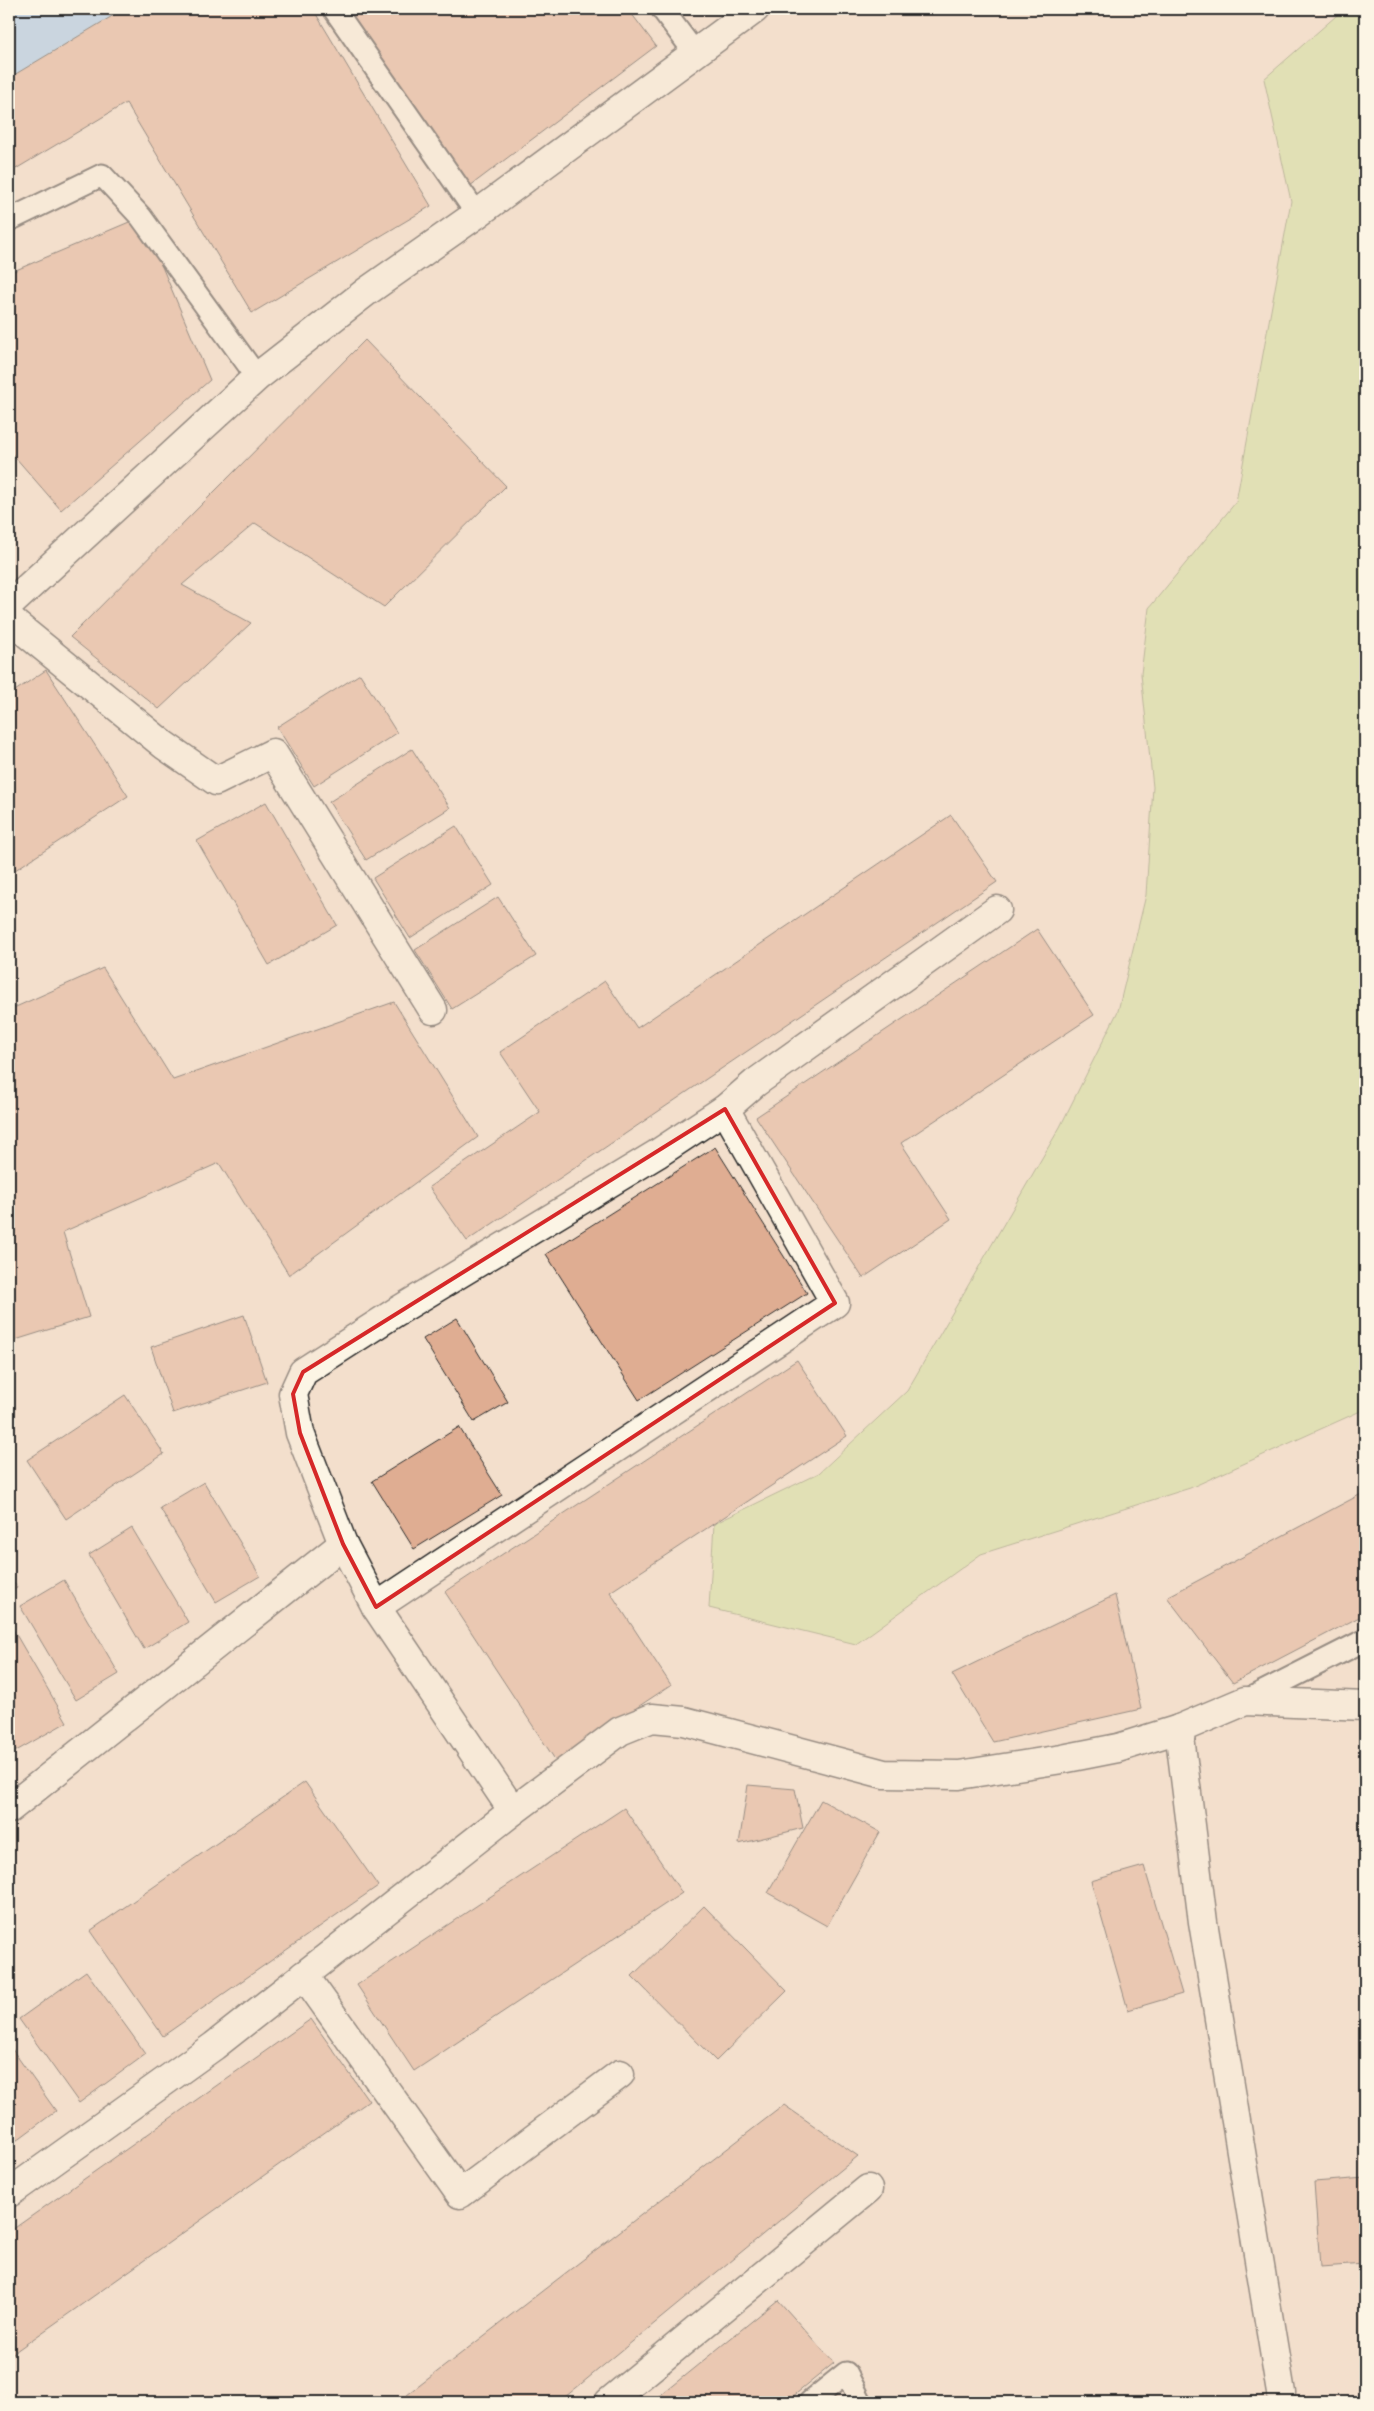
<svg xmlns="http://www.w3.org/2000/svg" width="1374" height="2411" font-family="'Balsamiq Sans',sans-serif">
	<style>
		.green { fill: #cde399; stroke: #7c8762 }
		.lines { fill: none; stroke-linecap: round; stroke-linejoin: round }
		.river { stroke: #99cbf6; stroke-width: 75 }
		.building { fill: #dfad92; stroke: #2b2b2b }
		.service-casing { stroke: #2b2b2b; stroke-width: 25 }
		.minor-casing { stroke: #2b2b2b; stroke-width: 31 }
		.service { stroke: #fcf5e5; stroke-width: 21 }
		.minor { stroke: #fcf5e5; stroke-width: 28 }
		.marked { fill: none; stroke: #d62828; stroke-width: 4; stroke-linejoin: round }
	</style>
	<rect width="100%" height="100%" fill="#f3dfcc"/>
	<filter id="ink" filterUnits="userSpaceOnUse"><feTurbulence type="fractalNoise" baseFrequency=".02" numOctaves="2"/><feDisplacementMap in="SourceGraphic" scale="10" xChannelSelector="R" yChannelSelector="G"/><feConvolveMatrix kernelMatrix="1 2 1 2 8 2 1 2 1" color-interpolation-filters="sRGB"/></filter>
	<g filter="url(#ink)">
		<polygon class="green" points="1344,9 1365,9 1365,1409 1190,1488 981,1554 856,1644 709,1608 714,1524 819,1473 907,1391 1060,1127 1118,1011 1146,895 1153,787 1141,674 1149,608 1236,502 1291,201 1264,79"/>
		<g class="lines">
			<polyline class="river" points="9,58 93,9"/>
		</g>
		<g class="building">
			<polygon points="124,9 313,9 431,206 252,313 126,103 9,173 9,78"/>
			<polygon points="337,9 628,9 656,46 470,186"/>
			<polygon points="141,217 210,380 61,510 9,450 9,273"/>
			<polygon points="365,340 506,486 384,607 255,523 182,585 251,623 159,709 70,637"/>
			<polygon points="46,670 128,796 9,874 9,695"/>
			<polygon points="360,674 397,733 314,786 277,727"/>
			<polygon points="412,749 450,808 366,860 329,802"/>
			<polygon points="266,802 337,925 269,965 197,841"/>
			<polygon points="951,815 997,882 467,1241 429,1187 540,1112 500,1052 605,981 637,1028"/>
			<polygon points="456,826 493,885 410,938 373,878"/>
			<polygon points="498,897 536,956 452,1009 415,950"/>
			<polygon points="1037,929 1094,1015 901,1143 951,1219 863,1278 756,1117"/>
			<polygon points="103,968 173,1080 394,1002 478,1137 289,1275 219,1163 63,1232 89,1317 9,1342 9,1010"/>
			<polygon points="715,1147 807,1293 639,1400 546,1254"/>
			<polygon points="244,1315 267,1382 173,1413 151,1347"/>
			<polygon points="457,1318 508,1402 474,1422 423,1339"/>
			<polygon points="797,1360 847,1436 610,1592 671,1685 556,1761 445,1592"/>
			<polygon points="125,1395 164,1454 66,1519 27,1460"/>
			<polygon points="459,1427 502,1495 414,1549 372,1481"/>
			<polygon points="204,1482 260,1576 216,1602 160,1508"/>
			<polygon points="1365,1492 1365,1614 1233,1683 1167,1597"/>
			<polygon points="132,1528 188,1622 144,1649 89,1555"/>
			<polygon points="9,1573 17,1588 9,1593"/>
			<polygon points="64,1580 119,1674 76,1700 20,1606"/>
			<polygon points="1115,1595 1141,1709 993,1742 952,1674"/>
			<polygon points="11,1626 67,1722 9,1755 9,1628"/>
			<polygon points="305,1782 378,1886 163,2036 90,1931"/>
			<polygon points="748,1785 795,1789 803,1828 739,1844"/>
			<polygon points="821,1800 880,1832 827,1926 768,1893"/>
			<polygon points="624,1808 682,1893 414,2071 357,1985"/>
			<polygon points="1144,1866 1182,1994 1128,2010 1091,1881"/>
			<polygon points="704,1906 787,1991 716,2061 632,1976"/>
			<polygon points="86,1971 146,2054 79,2103 19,2019"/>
			<polygon points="311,2019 369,2101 9,2356 9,2232"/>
			<polygon points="9,2045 56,2111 9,2146"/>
			<polygon points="784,2105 858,2156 559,2402 398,2402"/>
			<polygon points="1365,2178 1365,2264 1320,2267 1314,2182"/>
			<polygon points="778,2300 834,2363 786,2402 652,2402"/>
			<polygon points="850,2393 853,2402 838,2402"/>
		</g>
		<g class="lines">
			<g class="service-casing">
				<g id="service">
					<polyline points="334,9 477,214"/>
					<polyline points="662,9 695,53"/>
					<polyline points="9,220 102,175 141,217 257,377"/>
					<polyline points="1245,1701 1365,1640"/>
					<polyline points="810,2402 846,2373 861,2402"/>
				</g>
			</g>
			<g class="minor-casing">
				<g id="minor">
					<polyline points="9,605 257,377 366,292 477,214 755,9"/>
					<polyline points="9,619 164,745 216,781 273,753 433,1010"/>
					<polyline points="376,1607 835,1303 725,1109"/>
					<polyline points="1179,1729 1203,1922 1281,2393"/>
					<polyline points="9,1809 343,1544"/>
					<polyline points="513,1811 376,1607 343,1544 300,1433 293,1394 303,1372 396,1312 657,1154 725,1109 755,1083 997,910"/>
					<polyline points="304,1975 460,2194 620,2074"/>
					<polyline points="9,2193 214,2046 513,1811 620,1731 652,1718 684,1721 884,1774 959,1775 1062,1759 1118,1748 1179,1729 1245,1701 1365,1706"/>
					<polyline points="609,2402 868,2189"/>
				</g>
			</g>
			<use href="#service" class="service"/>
			<use href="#minor" class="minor"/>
		</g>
	</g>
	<path d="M0 0H1374V2411H0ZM725,1109l110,194 -459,304 -33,-63 -43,-111 -7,-39 10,-22z" fill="#f3dfcc" fill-opacity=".55" fill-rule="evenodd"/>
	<path class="marked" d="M725,1109l110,194 -459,304 -33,-63 -43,-111 -7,-39 10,-22z"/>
	<rect width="1374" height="2411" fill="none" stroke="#fcf5e5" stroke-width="30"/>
	<rect x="15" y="15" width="1344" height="2381" fill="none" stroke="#2b2b2b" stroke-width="2" filter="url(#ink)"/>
</svg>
